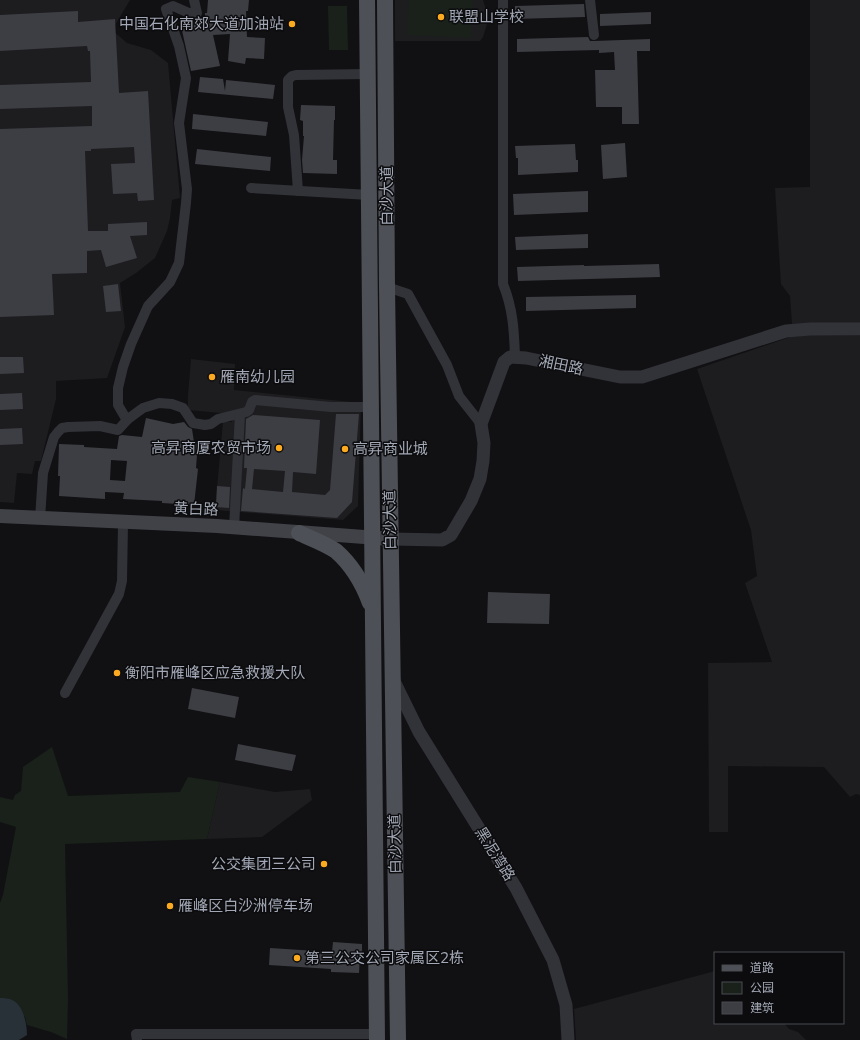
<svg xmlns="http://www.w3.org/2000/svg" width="860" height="1040" font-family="Mulish,'Noto Sans SC',sans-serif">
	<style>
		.built { fill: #1d1d20 }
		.green { fill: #19211a }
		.water { fill: #273137 }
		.building { fill: #3d3e43; fill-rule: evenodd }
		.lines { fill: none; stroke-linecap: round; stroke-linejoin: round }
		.minor { stroke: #323338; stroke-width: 10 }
		.tertiary { stroke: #323338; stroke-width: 13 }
		.secondary { stroke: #404248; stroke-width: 14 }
		.primary { stroke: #4e5057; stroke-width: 16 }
		.poi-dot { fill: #fcaa20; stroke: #0c0c0e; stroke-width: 1.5 }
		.labels { text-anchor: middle; stroke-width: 3; stroke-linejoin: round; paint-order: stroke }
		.poi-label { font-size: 15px; fill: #a2a8b5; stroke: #0c0c0e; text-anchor: start }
		.street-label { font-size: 15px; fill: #a2a8b5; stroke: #0c0c0e }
	</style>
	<rect width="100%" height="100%" fill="#111113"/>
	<g class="built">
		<polygon points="0,0 130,0 112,30 127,43 151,50 168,63 180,198 172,200 170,218 167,231 155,258 136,273 120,283 125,327 107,378 56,381 56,399 41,461 35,461 32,474 17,473 14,503 0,502"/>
		<polygon points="395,0 483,0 486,10 487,24 483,37 480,41 395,41"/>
		<polygon points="810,0 860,0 860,323 792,324 790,296 781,284 775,188 810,187"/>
		<polygon points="810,335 860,336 860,795 856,794 850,797 824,767 728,766 728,832 709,832 708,663 772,662 745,583 757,576 751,530 697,369 790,337"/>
		<polygon points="191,359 235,364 234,390 361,403 358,506 343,520 215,510 223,422 232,422 232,414 188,410 188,395"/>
		<polygon points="220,782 275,792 310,789 312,800 262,837 207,839"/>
		<polygon points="715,971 715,1023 784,1023 789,1029 798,1032 806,1040 576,1040 574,1009"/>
	</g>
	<g class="green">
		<polygon points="409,0 473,0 471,38 407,35"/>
		<polygon points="328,6 347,6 348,50 329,50"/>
		<polygon points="52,747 68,796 180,792 188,777 220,782 207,839 65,844 68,999 67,1039 51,1032 27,1025 25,1017 9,999 0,998 0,903 3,895 16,827 0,822 0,797 13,800 15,795 21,791 23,767"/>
	</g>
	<path class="water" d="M0,998c3,0 7,0 10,1 13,4 17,24 17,36l-8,5h-19z"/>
	<g class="building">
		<polygon points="208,0 249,0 248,11 246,11 247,37 265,38 264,59 246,58 245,64 228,61 230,34 213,35 220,66 191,71 181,26 205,19 205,13 207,13"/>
		<polygon points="584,4 585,17 515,19 515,6"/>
		<polygon points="78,11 78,22 115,19 119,93 148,91 154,200 138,201 137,193 113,194 111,164 135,163 134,147 91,149 91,151 85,151 88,231 108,231 108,224 147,222 147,235 130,236 137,258 106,267 101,250 87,251 87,273 52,274 54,315 0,317 0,129 92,126 92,106 0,109 0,85 91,82 90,51 88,51 87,46 0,51 0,15"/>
		<polygon points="651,12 651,24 600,26 600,14"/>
		<polygon points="588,37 590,41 594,41 650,39 650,51 637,51 639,124 622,124 622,107 596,107 595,70 615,70 614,52 599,53 599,50 517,52 517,39"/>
		<polygon points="200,77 223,79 225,91 226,80 275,85 273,99 198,92"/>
		<polygon points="301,105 335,106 335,120 334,120 333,160 337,160 337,174 303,173 302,160 304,136 303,136 303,121 300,120"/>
		<polygon points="193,114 268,122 266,136 192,129"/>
		<polygon points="625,143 627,177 603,179 601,145"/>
		<polygon points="575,144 576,160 578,160 578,172 518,175 518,158 516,158 515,146"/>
		<polygon points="197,149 271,157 270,171 195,164"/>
		<polygon points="588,191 588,212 514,215 513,194"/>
		<polygon points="588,234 588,248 516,250 515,237"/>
		<polygon points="659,264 660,277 518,281 517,267 584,265 584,266"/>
		<polygon points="118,284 121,311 106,312 103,286"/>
		<polygon points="636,295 636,308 526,311 526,297"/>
		<polygon points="0,357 23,357 24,373 0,374"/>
		<polygon points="22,393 23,409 0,410 0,394"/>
		<path d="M336,414h23l-7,88 -15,16 -96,-7 2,-23 2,1 2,-21h-3l2,-49 7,-4 67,5 -4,54 -23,-2 -1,20 33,3 5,-5zM254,469l31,2 -2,21 -31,-3z"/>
		<path d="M146,418l27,6 11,-2 4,5 4,2 2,13h4l-2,26 2,1 -4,36 -32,-2v-2l-39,-2 1,-6 -19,-1v7l-46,-3 1,-20h-2l1,-32 25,1v2l33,2 2,-13 3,-1 20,2zM111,460l16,1 -2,20 -15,-1z"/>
		<polygon points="22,428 23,444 0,445 0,429"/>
		<polygon points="217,486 230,487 229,508 216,507"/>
		<polygon points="488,592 550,594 549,624 487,623"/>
		<polygon points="192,688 239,697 235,718 188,709"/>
		<polygon points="238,744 296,755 292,771 235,760"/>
		<polygon points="333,942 362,944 362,955 360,955 359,973 331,972 331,969 269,965 270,948 332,952"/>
	</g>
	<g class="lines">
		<g class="minor">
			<polyline points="194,0 197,13 189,13 173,6 166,9 179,46 186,78 179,123 187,189 186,203 179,263 170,282 148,306 131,344 123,367 118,388 118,405 125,417 128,419 143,408 159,403 172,404 183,408 193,423 205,425 211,424 218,419 246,412 249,410 252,402 255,400 331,407 371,407"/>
			<path d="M503,0v284c10,25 11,46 12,72"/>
			<polyline points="590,0 594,35"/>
			<polyline points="251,188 369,195"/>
			<polyline points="298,191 294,135 288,107 288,80 292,76 296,75 367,74"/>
			<polyline points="387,287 408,294 447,365 459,396 481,424"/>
			<polyline points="40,519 43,473 54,437 58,432 62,428 68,427 100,426 118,430 128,419"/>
			<polyline points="234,528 240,414"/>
			<polyline points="65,693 119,594 122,581 123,523"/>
			<polyline points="137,1040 136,1034 377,1034"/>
		</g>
		<g class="tertiary">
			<polyline points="391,539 442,540 451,535 471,501 480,479 483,461 484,443 481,424 504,362 510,357 526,358 620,377 642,377 786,331 810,329 860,329"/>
			<polyline points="394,681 419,732 516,888 553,960 566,1005 568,1040"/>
		</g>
		<polyline class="secondary" points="0,516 217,526 391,539"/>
		<g class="primary">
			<polyline points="367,0 377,1040"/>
			<polyline points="385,0 387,287 398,1040"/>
			<path d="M299,533c11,5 27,11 37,18 16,14 27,33 34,52"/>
		</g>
	</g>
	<g class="poi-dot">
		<circle cx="441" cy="17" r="4"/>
		<circle cx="292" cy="24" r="4"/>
		<circle cx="212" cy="377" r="4"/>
		<circle cx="279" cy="448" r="4"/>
		<circle cx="345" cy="449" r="4"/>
		<circle cx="117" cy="673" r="4"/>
		<circle cx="324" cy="864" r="4"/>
		<circle cx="170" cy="906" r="4"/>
		<circle cx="297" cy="958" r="4"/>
	</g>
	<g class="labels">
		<g class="poi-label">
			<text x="449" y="22">联盟山学校</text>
			<text x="284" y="29" text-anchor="end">中国石化南郊大道加油站</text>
			<text x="220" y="382">雁南幼儿园</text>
			<text x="271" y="453" text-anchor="end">高昇商厦农贸市场</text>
			<text x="353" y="454">高昇商业城</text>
			<text x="125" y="678">衡阳市雁峰区应急救援大队</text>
			<text x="316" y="869" text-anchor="end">公交集团三公司</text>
			<text x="178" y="911">雁峰区白沙洲停车场</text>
			<text x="305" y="963">第三公交公司家属区2栋</text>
		</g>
		<g class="street-label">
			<text transform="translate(387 196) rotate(-90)" y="5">白沙大道</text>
			<text transform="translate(561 365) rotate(12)" y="5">湘田路</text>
			<text transform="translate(196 509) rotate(2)" y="5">黄白路</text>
			<text transform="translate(390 520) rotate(-91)" y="5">白沙大道</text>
			<text transform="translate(395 844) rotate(-91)" y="5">白沙大道</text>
			<text transform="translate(495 854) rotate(58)" y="5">黑泥湾路</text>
		</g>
	</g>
	<rect x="714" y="952" width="130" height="72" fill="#0c0c0e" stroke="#484a51"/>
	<rect x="722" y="965" width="20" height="6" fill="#4e5057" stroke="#484a51"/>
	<text x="750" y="972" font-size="12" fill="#a2a8b5">道路</text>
	<rect x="722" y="982" width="20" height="12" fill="#19211a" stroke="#484a51"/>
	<text x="750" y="992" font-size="12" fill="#a2a8b5">公园</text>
	<rect x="722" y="1002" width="20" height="12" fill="#3d3e43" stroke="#484a51"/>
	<text x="750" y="1012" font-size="12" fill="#a2a8b5">建筑</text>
</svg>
